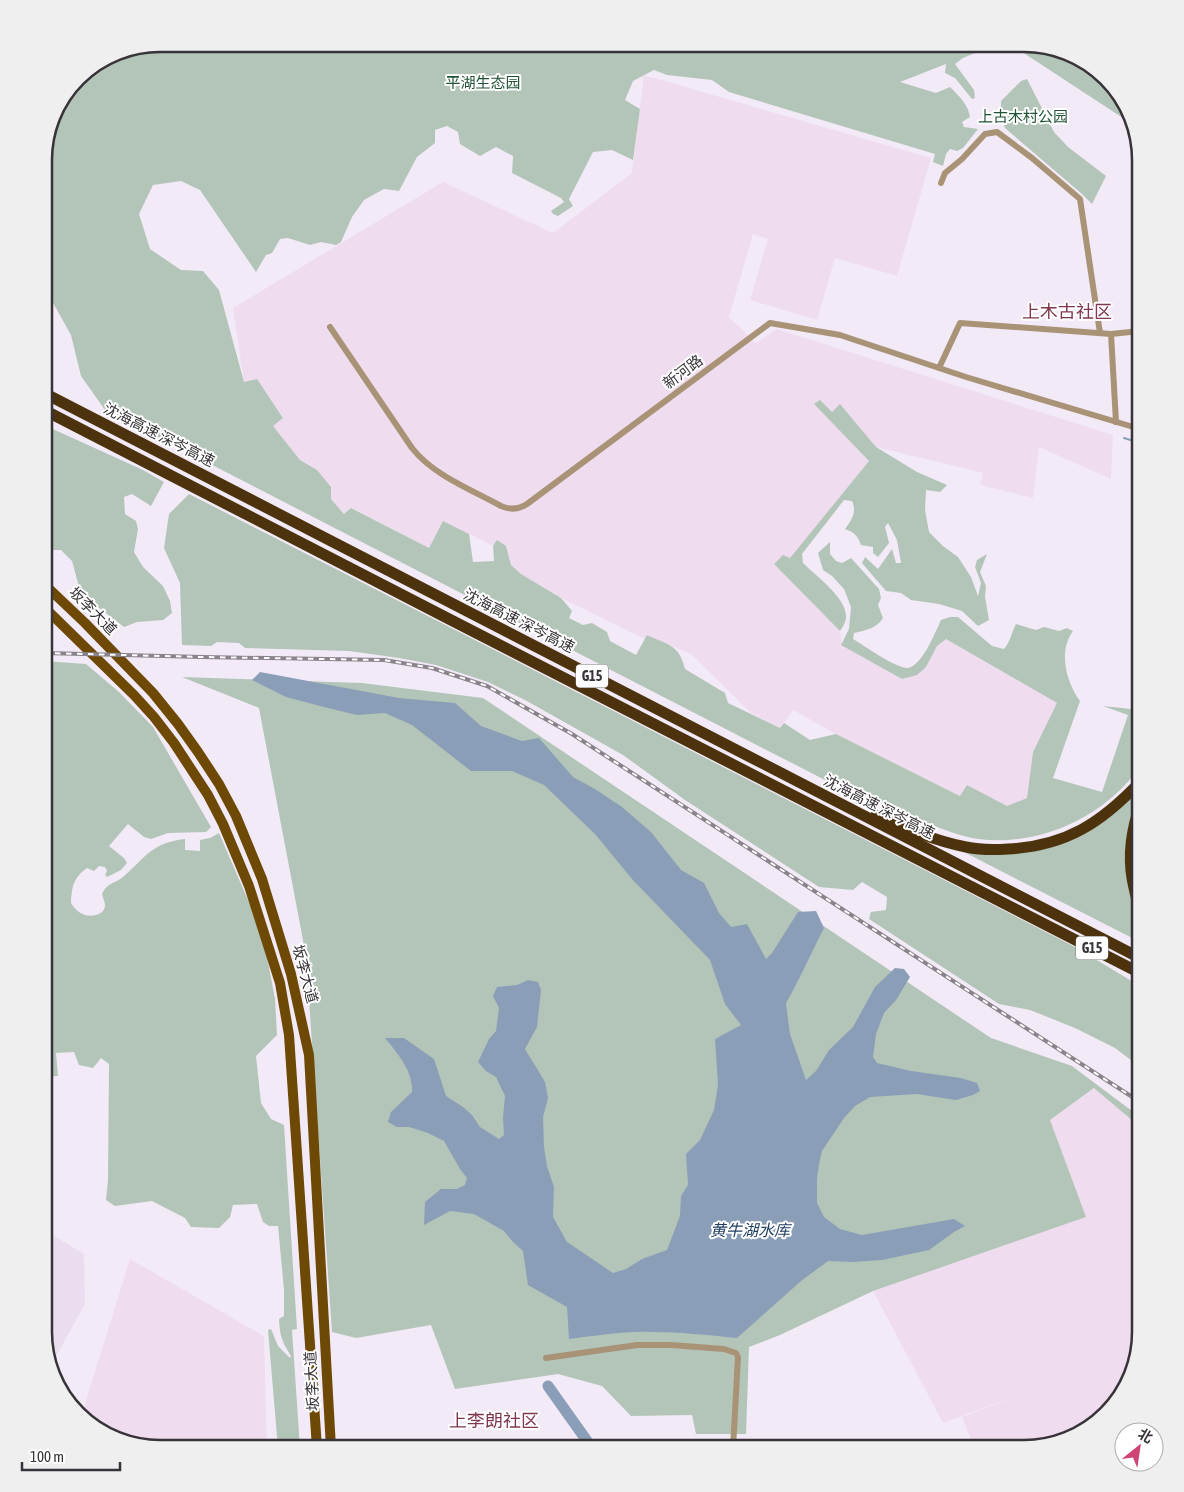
<svg xmlns="http://www.w3.org/2000/svg" width="1184" height="1492" font-family="'Asap Condensed','Noto Sans SC',sans-serif">
	<style>
		.built { fill: #eaddef }
		.industrial { fill: #efddef }
		.green { fill: #b3c5b8 }
		.water { fill: #8a9eb8 }
		.lines { fill: none; stroke-linecap: round; stroke-linejoin: round }
		.stream { stroke: #8a9eb8; stroke-width: 2 }
		.river { stroke: #8a9eb8; stroke-width: 11 }
		.street { stroke: #a99377; stroke-width: 6 }
		.primary { stroke: #6e4805; stroke-width: 10 }
		.highway { stroke: #4c330d; stroke-width: 11 }
		.rail-casing { stroke: #89838b; stroke-width: 4 }
		.rail { stroke: #fff; stroke-width: 2; stroke-dasharray: 5.5; stroke-linecap: butt }
		.labels { text-anchor: middle; stroke-width: 4; stroke-linejoin: round; paint-order: stroke }
		.shield { fill: #fff; stroke: #737074; stroke-width: 1 }
		.shield-label { font-size: 14px; font-weight: bold; fill: #373338 }
		.park-label { font-size: 15px; fill: #205335; stroke: #fff }
		.street-label { font-size: 15px; fill: #373338; stroke: #fff }
		.water-label { font-size: 16px; font-style: italic; fill: #203e64; stroke: #fff }
		.quarter-label { font-size: 18px; fill: #7f384e; stroke: #fff }
		.rim { fill: none; stroke: #373338; stroke-width: 2.5 }
	</style>
	<rect width="100%" height="100%" fill="#f3eaf7"/>
	<polygon class="built" points="44,1230 84,1254 85,1304 53,1362 44,1332"/>
	<g class="industrial">
		<polygon points="644,75 931,158 897,276 835,258 817,320 750,300 768,239 753,234 729,317 756,343 777,329 1113,435 1111,479 1039,447 1033,498 980,485 983,473 876,447 840,405 832,412 814,404 869,461 790,558 774,564 840,631 842,645 902,679 926,667 937,646 946,639 1058,703 1033,752 1027,798 1007,806 967,785 961,796 836,734 793,710 780,728 750,712 692,655 647,635 645,639 561,598 521,574 511,565 506,546 497,541 493,546 443,521 429,548 352,508 344,514 331,499 317,470 300,460 272,426 283,417 257,380 244,382 233,308 443,182 553,233 632,173"/>
		<polygon points="1095,1088 1140,1127 1140,1332 1125,1390 1089,1428 1024,1448 974,1448 962,1417 1035,1389 943,1423 873,1291 953,1262 1050,1120"/>
		<polygon points="130,1259 264,1336 267,1448 160,1448 109,1436 82,1413"/>
	</g>
	<g class="green">
		<path d="M160,44h840l-8,9 -7,-4 -22,9 -8,6 19,26 1,8 -3,1 -17,-21 -10,-5 1,-9 -46,18 36,11 14,-6c9,9 18,17 20,30l-8,5 2,5 14,2 -15,19 -6,3 -7,-2 -4,5 -3,12 -10,-4 2,-8 -206,-62 -17,-12 -45,-5 -13,-5 -21,11 -8,19 15,9 -7,51 -21,-10 -19,2 -24,47 4,7 -15,10 -5,-2 -2,-3 13,-9 -3,-4 -49,-25 1,-17 -17,-9 -16,9 -20,-12 -2,-12 -11,-6 -12,4v13l-18,14 -18,34 -15,-2 -20,11 -12,17 -11,25 -5,3 -15,-3 -11,3 -22,-7 -8,1 -8,14 -6,2 -10,17 -56,-82 -19,-9 -28,4 -14,29 11,35 31,21 22,1 16,19 25,92 13,-3 26,39 -10,8 27,34 17,10 14,17v12l13,15 7,-6 78,40 14,-27 26,13 4,28 21,-1 -1,-15 4,-6 9,6 5,19 10,9 40,24 11,13 -3,7 14,7 9,-2 15,9 3,9 26,14 11,-20c21,10 32,9 38,34l40,24 3,10 52,25 4,-5 26,17 26,-6 124,62 7,-11 40,21 20,-8 6,-46 24,-49 -111,-64 -9,7 -11,21 -9,8 -15,4 -61,-34 8,-16 2,-22 -7,-18 -12,-13 -9,-6 -5,-17 12,-11v12l6,7 6,2 9,-5 28,31 2,9 -3,7 5,13c-7,11 -17,12 -29,15l-1,6c10,6 44,30 55,29 14,-2 28,-37 33,-48l9,-3h8l34,29 12,3c7,-8 7,-16 12,-25l20,6 8,-3 15,4 8,-3 6,3c-15,20 -7,51 7,70l-27,77 49,14 26,-77 -25,-9 37,4v57c-36,50 -100,80 -162,72 -19,-3 -37,-11 -55,-17 -33,-13 -65,-28 -98,-42l-720,-370 -24,-34 -10,-41 -19,-34 -8,-4v-145l12,-43 27,-36 33,-20z"/>
		<polygon points="1010,44 1031,44 1082,59 1120,95 1129,122"/>
		<polygon points="1027,79 1054,132 1068,147 1106,176 1092,204 1082,194 1005,128 1001,116 1001,101 1021,81"/>
		<path d="M820,400l12,12 8,-8 36,43 41,25 30,13 -7,7 -14,-2 -1,20 4,22 14,14 15,11 13,20 7,19 3,-13 -6,-16 2,-7 10,-6 -7,18 6,14 -1,11 4,23 -11,6 -16,-15 -23,-7 -28,-4 -10,-7 -15,-2 -24,-28 3,-6 13,12 14,-20 4,14h5l-4,-23 -9,-17 -3,4 4,16 -11,14 -5,-4v-6l-12,-2c-3,-9 -7,-13 -16,-16 7,-10 12,-16 7,-28l-8,-1 -42,54 1,9c12,12 44,35 43,54 0,5 -3,9 -6,14l-66,-67 9,-9 7,3 79,-97 -55,-57z"/>
		<polygon points="44,425 143,470 164,482 151,506 132,494 124,497 125,514 136,521 138,529 134,552 143,567 163,586 170,601 172,613 163,620 137,622 124,627 81,594 72,561 61,550 51,550 52,566 44,578"/>
		<polygon points="189,494 1075,947 1140,986 1140,1067 1115,1048 1075,1028 1030,1010 999,1004 869,919 871,912 886,910 887,897 862,882 853,890 819,887 685,800 623,755 525,700 488,682 436,665 399,658 349,651 245,648 239,643 217,642 211,646 182,645 180,583 164,548 169,514"/>
		<path d="M44,661l42,3 33,28 34,35 58,100 -5,5 -38,1 -17,6 -7,-2 -16,-13 -19,22 15,12 3,5 -6,7 -14,7 -2,-2 2,-4 -2,-4 -6,-1 -5,5 -7,-3c-14,10 -15,19 -16,35 2,3 5,7 8,9 7,6 25,5 26,-6 0,-4 -2,-8 -3,-12 6,-12 12,-10 21,-17 23,-20 28,-34 62,-38v11l15,1v-11l10,-2 9,-5 32,74 16,50 8,42 2,36 -21,21 5,47 10,16 13,6 13,204 -5,1 8,118h-22l-10,-118 3,-1 7,17 12,12 1,-2c-9,-15 -11,-19 -12,-37l5,-3v-26l-6,-64h-9l-6,-4 -6,-18 -24,1 -3,12 -11,11 -28,-1 -6,-9 -33,-17 -37,5 -9,-6 2,-20 1,-116 -8,-6 -8,10 -14,-3 -5,-13 -18,1 2,23 -14,1z"/>
		<polygon points="182,677 362,683 483,698 991,1038 1072,1066 1140,1117 1140,1127 1094,1088 1050,1120 1086,1217 873,1291 780,1335 749,1347 746,1434 696,1434 692,1415 631,1416 602,1386 558,1374 455,1389 431,1325 356,1338 332,1332 306,956 259,708"/>
		<polygon points="1138,790 1132,812 1127,834 1129,876 1140,918 1140,942 958,849 1055,845"/>
	</g>
	<path class="water" d="M260,672l139,26 56,5 26,23 41,15 17,-3 34,39 22,12 27,18 29,25 30,38 23,13 15,30 12,14 16,-3 19,35 6,-6 26,-41 18,-1 8,17c-13,25 -24,51 -38,75l4,31 16,46 10,-9 13,-21 24,-23 22,-40 20,-19 9,1 6,8 -14,23 -12,13 -8,21 -3,23 4,6 34,8 50,7 16,5 3,8 -7,4 -17,5 -39,-6 -47,3 -15,9 -11,12 -22,33 -3,13 -2,15v24l7,14 16,12 22,6 92,-16 11,7 -11,6 -25,18 -47,10 -29,2 -25,-1 -27,20 -64,57c-29,-3 -58,-6 -86,-6 -27,-1 -55,4 -82,7l-2,-32 -39,-22 -5,-34 -10,-9 -9,-11 -30,-17 -24,-3 -26,14 1,-23 16,-13h16l8,-4 2,-7 -7,-9 -16,-28 -16,-8 -19,-6h-12l-9,-5 3,-10 21,-20c1,-21 -14,-38 -27,-54h19l30,21 12,37 17,11 9,8 8,12 19,12 5,-4 -1,-18 2,-21 -9,-19 -10,-6 -8,-9 11,-23 7,-8 3,-23 -6,-12 4,-9 20,-2 11,-5 10,2 3,8 -4,37 -12,22 20,33 3,16 -5,19 1,30 3,19 7,21 -1,30 14,25 46,31 13,-4 16,-10 25,-9 13,-34 1,-20 7,-11 -2,-31 14,-14 14,-30 4,-25 -3,-46 26,-14 -16,-21 -15,-44 -78,-81 -37,-45 -51,-49 -32,-14h-41l-59,-46 -27,-12 -28,2 -37,-9 -34,-9 -34,-17z"/>
	<g class="lines">
		<polyline class="stream" points="1124,438 1140,443"/>
		<polyline class="river" points="548,1386 592,1448"/>
		<g class="street">
			<polyline points="941,183 945,173 962,159 985,134 997,132 1032,158 1080,199 1100,333"/>
			<path d="M330,327l82,121c21,27 58,41 89,58 9,4 17,4 26,-2l243,-181 70,12 126,42 174,52"/>
			<polyline points="1111,334 1116,422"/>
			<polyline points="939,368 960,323 1111,334 1140,331"/>
			<polyline points="546,1358 637,1345 671,1345 724,1349 736,1353 738,1357 733,1448"/>
		</g>
		<g class="primary">
			<polyline points="44,584 85,623 153,693 178,724 198,752 219,784 236,816 262,879 291,974 309,1055 331,1448"/>
			<polyline points="44,607 134,695 154,717 174,743 208,795 223,824 249,886 280,983 289,1035 317,1448"/>
		</g>
		<g class="highway">
			<polyline points="44,393 1140,958"/>
			<polyline points="44,410 451,620 1140,973"/>
			<path d="M876,815c29,13 59,26 90,32 14,3 28,3 42,2 58,-3 93,-26 132,-67"/>
			<path d="M1140,912c-3,-11 -6,-23 -8,-34 -4,-24 0,-50 8,-73"/>
		</g>
		<g class="rail-casing">
			<polyline id="rail" points="44,653 202,657 384,660 432,668 487,686 572,734 1140,1102"/>
		</g>
		<use href="#rail" class="rail"/>
	</g>
	<g class="labels">
		<g class="shield">
			<rect x="576" y="664.5" width="32" height="23" rx="4"/>
			<rect x="1076" y="936.5" width="32" height="23" rx="4"/>
		</g>
		<g class="shield-label">
			<text x="592" y="681">G15</text>
			<text x="1092" y="953">G15</text>
		</g>
		<g class="park-label">
			<text x="483" y="88">平湖生态园</text>
			<text x="1023" y="122">上古木村公园</text>
		</g>
		<g class="street-label">
			<text transform="translate(683 372) rotate(-37)" y="5">新河路</text>
			<text transform="translate(159 435) rotate(27)" y="5">沈海高速 深岑高速</text>
			<text transform="translate(93 611) rotate(45)" y="5">坂李大道</text>
			<text transform="translate(519 621) rotate(27)" y="5">沈海高速 深岑高速</text>
			<text transform="translate(879 807) rotate(27)" y="5">沈海高速 深岑高速</text>
			<text transform="translate(305 974) rotate(75)" y="5">坂李大道</text>
			<text transform="translate(312 1381) rotate(-93)" y="5">坂李大道</text>
		</g>
		<g class="water-label">
			<text x="750" y="1236">黄牛湖水库</text>
		</g>
		<g class="quarter-label">
			<text x="1067" y="318">上木古社区</text>
			<text x="494" y="1427">上李朗社区</text>
		</g>
	</g>
	<path d="M0 0H1184V1492H0ZM160 52H1024A108 108 0 0 1 1132 160V1332A108 108 0 0 1 1024 1440H160A108 108 0 0 1 52 1332V160A108 108 0 0 1 160 52Z" fill="#efefef" fill-rule="evenodd"/>
	<path class="rim" d="M160 52H1024A108 108 0 0 1 1132 160V1332A108 108 0 0 1 1024 1440H160A108 108 0 0 1 52 1332V160A108 108 0 0 1 160 52Z"/>
	<g transform="translate(1139 1447) rotate(30)"><circle r="24" fill="#ffffff" stroke="#afadaf"/>
	<path d="M0-4L9 19L0 12L-9 19Z" fill="#cf4375"/>
	<text y="-8" font-size="14" font-weight="bold" text-anchor="middle" fill="#373338">北</text>
	</g>
	<path d="M22 1462v8h98v-8" fill="none" stroke="#373338" stroke-width="2.5"/>
	<text x="30" y="1462" font-size="15" fill="#373338" stroke="#ffffff" stroke-width="4" paint-order="stroke">100 m</text>
</svg>
